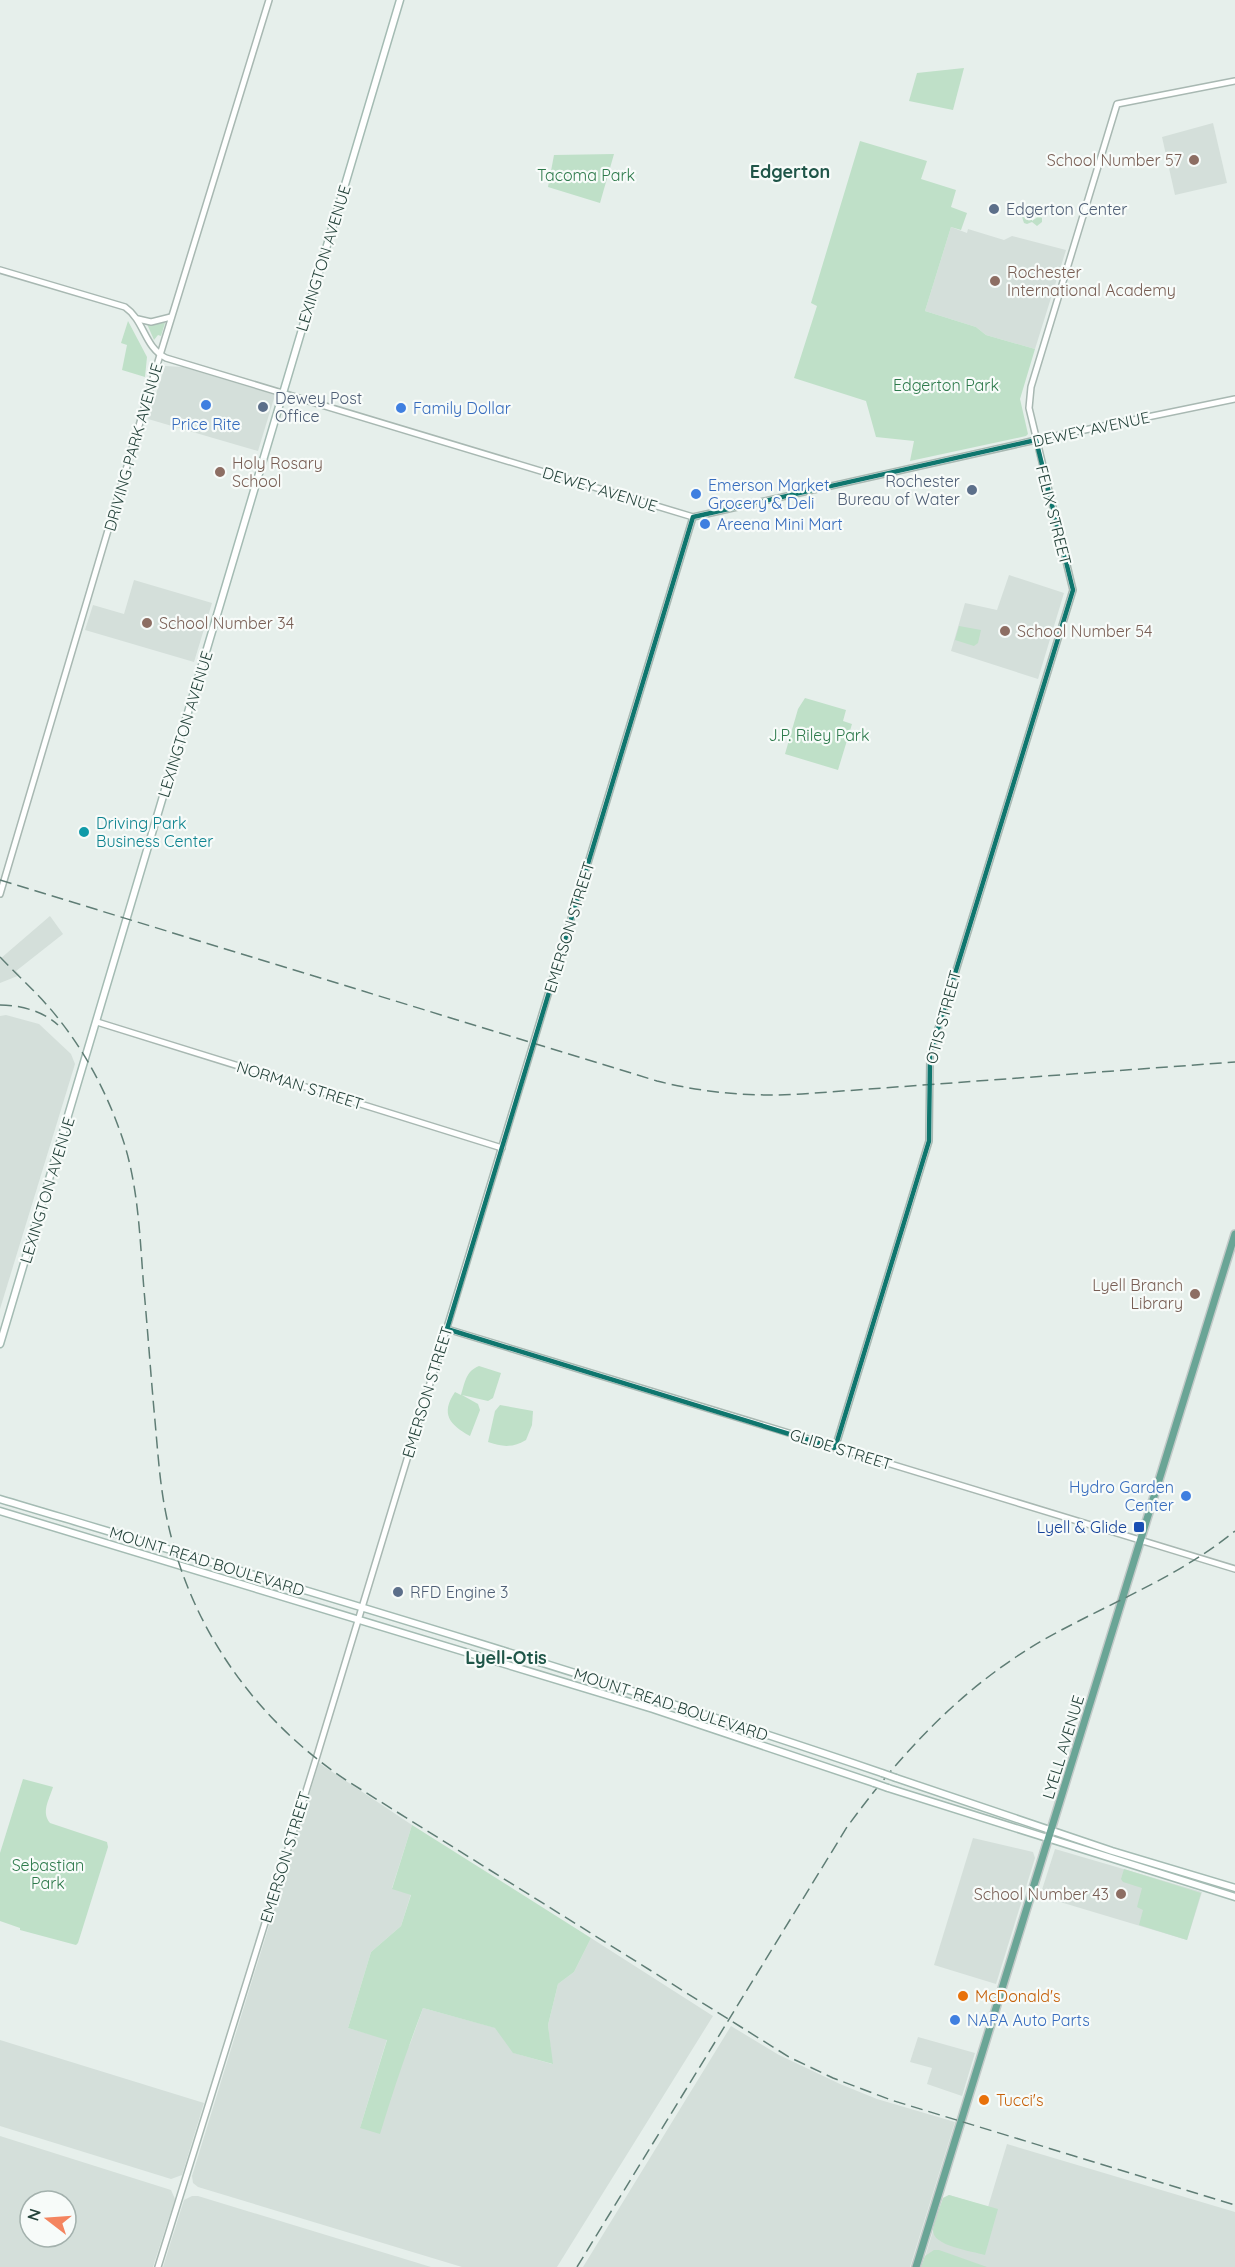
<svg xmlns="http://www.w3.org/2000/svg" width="1235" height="2267" font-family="Quicksand,sans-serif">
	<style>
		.built { fill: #d4dfda; fill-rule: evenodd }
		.green { fill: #bfe0c8 }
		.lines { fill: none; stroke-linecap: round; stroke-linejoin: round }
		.tertiary-casing { stroke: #a8b8b2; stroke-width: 8 }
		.secondary-casing { stroke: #a4bbb3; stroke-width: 9 }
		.primary-casing { stroke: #c2cac8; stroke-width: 10 }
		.tertiary { stroke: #fff; stroke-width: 5 }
		.secondary { stroke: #fff; stroke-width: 6 }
		.primary { stroke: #6aa596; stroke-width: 7 }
		.rail { stroke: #5f7d75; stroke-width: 1.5; stroke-dasharray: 12 6; stroke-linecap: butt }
		.secondary-bridge-casing { stroke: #a4bbb3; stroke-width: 9; stroke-linecap: butt }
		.secondary-bridge { stroke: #fff; stroke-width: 6 }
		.marked { fill: none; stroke: #0f766e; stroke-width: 4.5; stroke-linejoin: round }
		.education-dot { fill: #8d6e63; stroke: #f7fbf9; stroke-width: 2 }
		.service-dot { fill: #5c6f8a; stroke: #f7fbf9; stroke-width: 2 }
		.shop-dot { fill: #3f7fe0; stroke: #f7fbf9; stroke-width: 2 }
		.culture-dot { fill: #0f9aa8; stroke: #f7fbf9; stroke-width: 2 }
		.transit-dot { fill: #1a4fb4; stroke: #f7fbf9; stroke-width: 2 }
		.food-dot { fill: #e8710a; stroke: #f7fbf9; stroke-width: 2 }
		.labels { text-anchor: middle; stroke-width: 4.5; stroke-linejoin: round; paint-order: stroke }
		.education-label { font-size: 16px; fill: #785e54; stroke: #f7fbf9; text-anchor: start }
		.park-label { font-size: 16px; fill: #2d7a4b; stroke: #f7fbf9 }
		.service-label { font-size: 16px; fill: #4e5e75; stroke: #f7fbf9; text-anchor: start }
		.street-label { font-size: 16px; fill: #24423a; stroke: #f7fbf9 }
		.shop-label { font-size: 16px; fill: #366cbe; stroke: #f7fbf9; text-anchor: start }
		.culture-label { font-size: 16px; fill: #0d838f; stroke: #f7fbf9; text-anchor: start }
		.transit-label { font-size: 16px; fill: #164399; stroke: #f7fbf9; text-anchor: end }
		.food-label { font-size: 16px; fill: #c56008; stroke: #f7fbf9; text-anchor: start }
		.neighbourhood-label { font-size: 18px; font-weight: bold; fill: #1f5548; stroke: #f7fbf9 }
	</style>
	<rect width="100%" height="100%" fill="#e6efeb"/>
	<g class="built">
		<polygon points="1213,123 1227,183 1175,195 1162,137"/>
		<polygon points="951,227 967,233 968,229 1004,240 1012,236 1066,250 1035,349 986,335 976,327 925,311"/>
		<polygon points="165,366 183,367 275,395 258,451 148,419"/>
		<polygon points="1009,575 1064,593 1038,679 951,651 965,603 997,610"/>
		<polygon points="134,580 212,603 194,662 85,630 93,605 124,614"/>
		<polygon points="50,916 63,934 16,971 20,975 0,983 0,959"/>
		<polygon points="6,1015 39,1024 71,1054 75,1064 0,1309 0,1016"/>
		<polygon points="319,1763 412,1825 392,1888 411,1894 401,1926 371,1952 348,2028 387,2039 360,2128 410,2044 423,2008 496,2028 514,2053 552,2064 548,2025 558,1984 574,1972 591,1938 713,2016 557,2267 462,2267 198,2187 193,2183 192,2176"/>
		<polygon points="973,1838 1033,1852 1035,1858 996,1984 934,1965"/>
		<polygon points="1055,1849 1202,1892 1187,1940 1040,1896"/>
		<polygon points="731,2026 779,2055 840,2084 877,2099 955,2122 910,2267 583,2267"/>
		<polygon points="918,2037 975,2053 962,2096 927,2084 932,2068 910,2062"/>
		<polygon points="0,2040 204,2103 182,2175 171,2179 0,2126"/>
		<path d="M0,2136l171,54 4,9 -22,68h-153zM30,2201h36v36h-36z"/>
		<polygon points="1007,2144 1235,2212 1235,2267 922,2267 943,2198 949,2195 988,2207"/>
		<polygon points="192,2196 198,2196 431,2267 163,2267 184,2200"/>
	</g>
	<g class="green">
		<polygon points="964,68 953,110 909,101 917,73"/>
		<polygon points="860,141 927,161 921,179 956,190 951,207 967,213 961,230 951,227 925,311 976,327 986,335 1035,349 1020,399 1028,434 1026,436 910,461 914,441 876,437 866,401 794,378 817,306 811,303"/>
		<polygon points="614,154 600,203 548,187 554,155"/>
		<polygon points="1028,213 1032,216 1032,221 1039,216 1042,218 1042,222 1037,226 1032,222 1027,224 1024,223 1022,217"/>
		<polygon points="128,321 147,357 145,377 122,370 127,345 121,343"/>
		<polygon points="165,323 161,336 158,335 154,340 147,324"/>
		<polygon points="959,626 981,630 978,643 974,646 955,640"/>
		<polygon points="805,698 846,710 843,721 852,724 838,770 785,754 798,709"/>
		<path d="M479,1366l22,7 -8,25 -5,3 -26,-6 16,9 2,6 -10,26c-20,-11 -30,-22 -15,-44l6,3c4,-13 5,-24 18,-29z"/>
		<path d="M500,1405l33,6 -1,14 -6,15c-13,8 -24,7 -38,2l7,-31z"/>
		<path d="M23,1779l30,8c-4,13 -12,25 -3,36l57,19 1,5 -30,96 -2,2 -56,-15v-2l-20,-7v-68z"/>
		<path d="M412,1825l179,113 -17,34 -16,12 -10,41 5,39 -40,-11 -18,-25 -72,-20c-16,42 -30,83 -43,126l-20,-6 27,-88 -39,-12 23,-76 30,-26 10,-31 -19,-6z"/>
		<polygon points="1124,1869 1201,1893 1187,1940 1139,1925 1143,1910 1137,1907 1142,1888 1123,1882 1121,1879"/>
		<path d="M949,2195l49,14 -13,46c-13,-4 -53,-9 -52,-25 1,-10 7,-22 10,-32z"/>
		<polygon points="934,2250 939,2250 987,2267 921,2267 925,2256"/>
	</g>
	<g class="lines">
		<g class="tertiary-casing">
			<g id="tertiary">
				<path d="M0,270l125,37c20,14 19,40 41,51l527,159 343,-77 199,-41"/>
				<polyline points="138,319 151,322 171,317"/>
				<polyline points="0,894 160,355 269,0"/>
				<polyline points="97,1022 502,1148"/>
				<polyline points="447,1329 1235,1569"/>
				<polyline points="835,1448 929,1141 930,1055 1073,590 1029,408 1031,387 1117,104 1235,81"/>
				<polyline points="158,2267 316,1759 693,517"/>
			</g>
		</g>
		<g class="secondary-casing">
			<g id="secondary">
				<polyline points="0,1344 400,0"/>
				<path d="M0,1499c295,88 590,175 882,274"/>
				<polyline points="0,1511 653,1709 874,1783"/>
				<polyline points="896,1778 1112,1851 1235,1888"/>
				<polyline points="888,1788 1235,1897"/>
			</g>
		</g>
		<g class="primary-casing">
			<polyline id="primary" points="916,2267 1235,1234"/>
		</g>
		<use href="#tertiary" class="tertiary"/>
		<use href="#secondary" class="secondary"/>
		<use href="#primary" class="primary"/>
		<g class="rail">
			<path d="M0,880l657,201c48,12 95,16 145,13l433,-32"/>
			<path d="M0,957c20,21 43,41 61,65 29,37 50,80 64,124 14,47 15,96 19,144 4,44 7,88 11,131 3,33 5,66 12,98 23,109 89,202 182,263l440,275 44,21 58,22 344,105"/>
			<path d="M0,1005c20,0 43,6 58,20"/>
			<path d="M577,2267l270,-440c55,-75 116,-141 198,-188 64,-36 132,-61 190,-108"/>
		</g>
		<g class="secondary-bridge-casing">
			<g id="secondary-bridge">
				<polyline points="882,1773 896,1778"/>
				<polyline points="874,1783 888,1788"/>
			</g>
		</g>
		<use href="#secondary-bridge" class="secondary-bridge"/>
	</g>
	<path class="marked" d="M1036,440l37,150 -143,465 -1,86 -94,307 -388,-119 246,-812z"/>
	<g class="education-dot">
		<circle cx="1194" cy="160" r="6"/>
		<circle cx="995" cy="281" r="6"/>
		<circle cx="220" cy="472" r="6"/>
		<circle cx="147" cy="623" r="6"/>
		<circle cx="1005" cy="631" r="6"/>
		<circle cx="1195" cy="1294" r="6"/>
		<circle cx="1121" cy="1894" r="6"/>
	</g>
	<g class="service-dot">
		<circle cx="994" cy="209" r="6"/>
		<circle cx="263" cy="407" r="6"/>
		<circle cx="972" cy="490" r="6"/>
		<circle cx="398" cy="1592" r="6"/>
	</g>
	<g class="shop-dot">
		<circle cx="206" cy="405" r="6"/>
		<circle cx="401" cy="408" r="6"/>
		<circle cx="696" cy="494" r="6"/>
		<circle cx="705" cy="524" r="6"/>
		<circle cx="1186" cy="1496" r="6"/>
		<circle cx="955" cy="2020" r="6"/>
	</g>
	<circle class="culture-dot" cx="84" cy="832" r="6"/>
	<rect class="transit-dot" x="1133" y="1521" width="12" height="12" rx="3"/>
	<g class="food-dot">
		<circle cx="963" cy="1996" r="6"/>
		<circle cx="984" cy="2100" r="6"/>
	</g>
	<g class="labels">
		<g class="education-label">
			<text x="1182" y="166" text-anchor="end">School Number 57</text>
			<text x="1007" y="278">Rochester<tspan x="1007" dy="18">International Academy</tspan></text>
			<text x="232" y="469">Holy Rosary<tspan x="232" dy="18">School</tspan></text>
			<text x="159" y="629">School Number 34</text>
			<text x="1017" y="637">School Number 54</text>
			<text x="1183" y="1291" text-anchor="end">Lyell Branch<tspan x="1183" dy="18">Library</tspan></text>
			<text x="1109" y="1900" text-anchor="end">School Number 43</text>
		</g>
		<g class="park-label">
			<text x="586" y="181">Tacoma Park</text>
			<text x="946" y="391">Edgerton Park</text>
			<text x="819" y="741">J.P. Riley Park</text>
			<text x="48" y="1871">Sebastian<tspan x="48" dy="18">Park</tspan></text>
		</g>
		<g class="service-label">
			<text x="1006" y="215">Edgerton Center</text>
			<text x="275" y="404">Dewey Post<tspan x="275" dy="18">Office</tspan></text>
			<text x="960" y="487" text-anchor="end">Rochester<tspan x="960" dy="18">Bureau of Water</tspan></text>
			<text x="410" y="1598">RFD Engine 3</text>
		</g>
		<g class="street-label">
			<text transform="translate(323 258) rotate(-73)" y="6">LEXINGTON AVENUE</text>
			<text transform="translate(1091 429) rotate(-12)" y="6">DEWEY AVENUE</text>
			<text transform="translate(133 447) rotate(-74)" y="6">DRIVING PARK AVENUE</text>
			<text transform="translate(600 489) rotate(17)" y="6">DEWEY AVENUE</text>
			<text transform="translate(1054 515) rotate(76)" y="6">FELIX STREET</text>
			<text transform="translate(185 724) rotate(-73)" y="6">LEXINGTON AVENUE</text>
			<text transform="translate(569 927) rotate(-73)" y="6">EMERSON STREET</text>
			<text transform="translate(943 1017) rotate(-75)" y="6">OTIS STREET</text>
			<text transform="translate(300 1085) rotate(17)" y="6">NORMAN STREET</text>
			<text transform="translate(47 1190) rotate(-73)" y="6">LEXINGTON AVENUE</text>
			<text transform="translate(427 1392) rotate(-73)" y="6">EMERSON STREET</text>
			<text transform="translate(841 1449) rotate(17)" y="6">GLIDE STREET</text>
			<text transform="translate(207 1561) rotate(17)" y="6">MOUNT READ BOULEVARD</text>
			<text transform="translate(671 1704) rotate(18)" y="6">MOUNT READ BOULEVARD</text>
			<text transform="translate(1063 1747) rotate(-73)" y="6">LYELL AVENUE</text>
			<text transform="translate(285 1857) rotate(-73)" y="6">EMERSON STREET</text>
		</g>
		<g class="shop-label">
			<text x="413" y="414">Family Dollar</text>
			<text x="206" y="430" text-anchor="middle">Price Rite</text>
			<text x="708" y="491">Emerson Market<tspan x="708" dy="18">Grocery &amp; Deli</tspan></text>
			<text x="717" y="530">Areena Mini Mart</text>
			<text x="1174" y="1493" text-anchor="end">Hydro Garden<tspan x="1174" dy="18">Center</tspan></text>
			<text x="967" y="2026">NAPA Auto Parts</text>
		</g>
		<g class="culture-label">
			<text x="96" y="829">Driving Park<tspan x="96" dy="18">Business Center</tspan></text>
		</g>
		<g class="transit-label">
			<text x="1127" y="1533">Lyell &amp; Glide</text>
		</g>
		<g class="food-label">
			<text x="975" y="2002">McDonald's</text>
			<text x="996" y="2106">Tucci's</text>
		</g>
		<g class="neighbourhood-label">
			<text x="790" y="178">Edgerton</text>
			<text x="506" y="1664">Lyell-Otis</text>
		</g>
	</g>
	<g transform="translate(48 2219) rotate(287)"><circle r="28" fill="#f7fbf9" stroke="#a3b1ad" stroke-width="1.5"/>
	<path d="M0-4.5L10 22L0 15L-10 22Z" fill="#f4845f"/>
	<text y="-9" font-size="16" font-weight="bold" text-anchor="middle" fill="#24423a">N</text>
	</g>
</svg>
